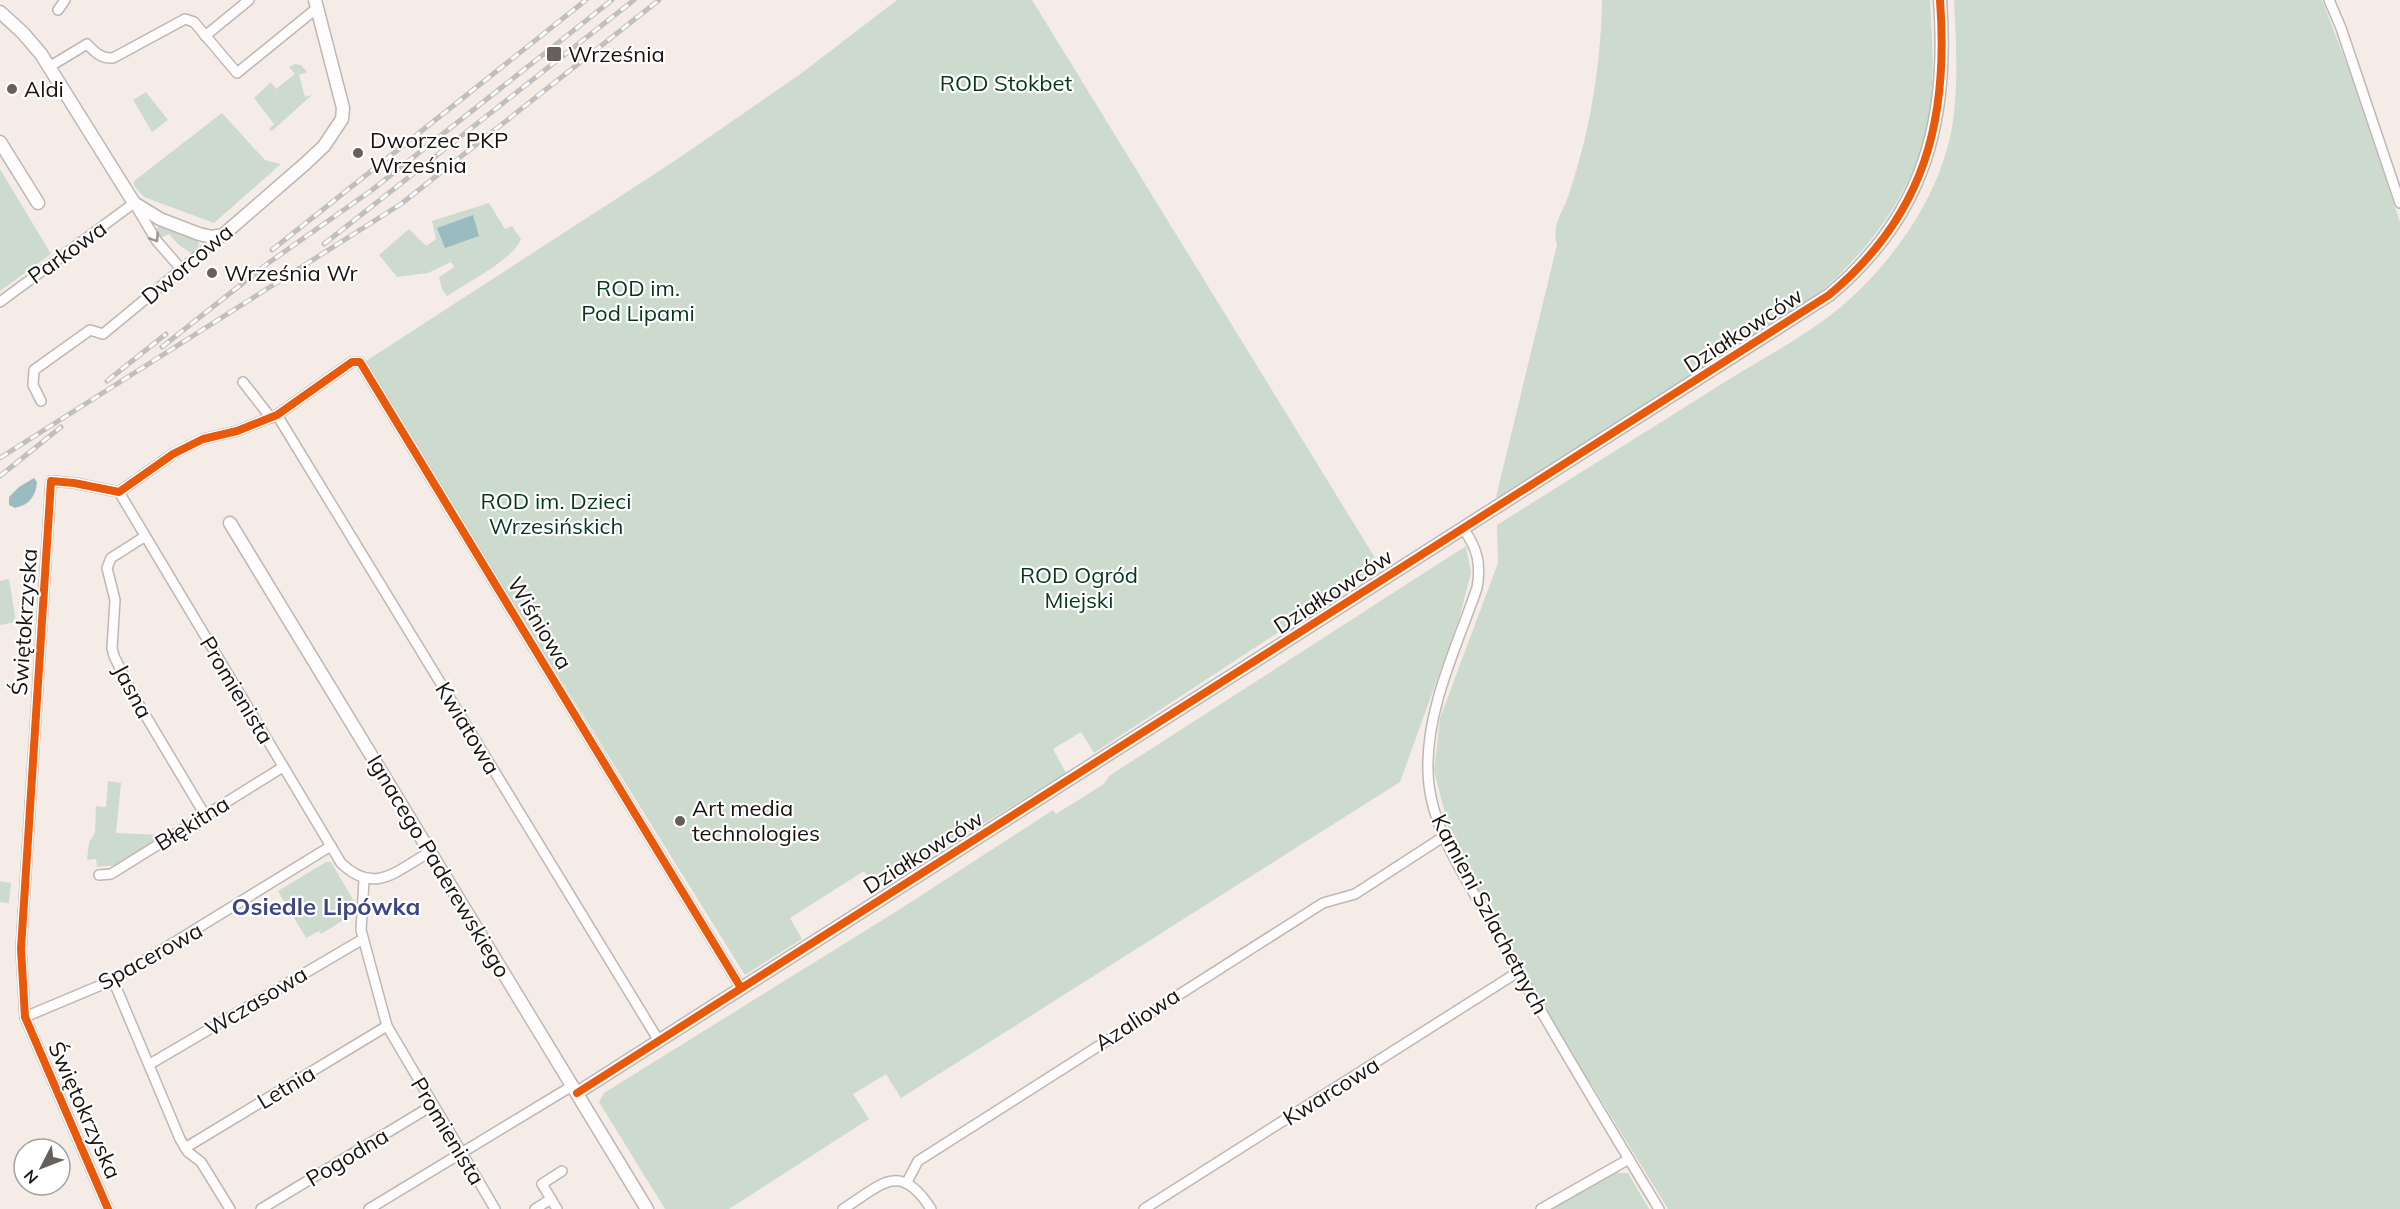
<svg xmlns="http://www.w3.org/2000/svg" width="2400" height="1209" font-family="Mulish,sans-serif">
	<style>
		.green { fill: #cddace }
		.water { fill: #9abcc1 }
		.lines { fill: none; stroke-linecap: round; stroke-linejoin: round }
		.minor-casing { stroke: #bfb7b4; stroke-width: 12 }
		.tertiary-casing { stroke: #bfb7b4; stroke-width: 15 }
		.minor { stroke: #fefcfc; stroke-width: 9 }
		.tertiary { stroke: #fefcfc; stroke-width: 12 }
		.rail-casing { stroke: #c1bfbe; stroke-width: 5 }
		.rail { stroke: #fff; stroke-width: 3; stroke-dasharray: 9; stroke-linecap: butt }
		.cycleway-casing { stroke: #fff; stroke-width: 11 }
		.cycleway { stroke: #e8590c; stroke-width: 8 }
		.oneway { stroke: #979392 }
		.poi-dot { fill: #665f5c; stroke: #fff; stroke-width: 2 }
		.labels { text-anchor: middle; stroke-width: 4.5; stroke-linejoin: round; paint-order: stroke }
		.poi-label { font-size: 22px; fill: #191310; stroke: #fff; text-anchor: start }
		.park-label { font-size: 22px; fill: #03371e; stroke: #fff }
		.street-label { font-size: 22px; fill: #191310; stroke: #fff }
		.neighbourhood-label { font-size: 24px; font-weight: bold; fill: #3e4783; stroke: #fff }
	</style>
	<rect width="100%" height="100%" fill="#f5ece8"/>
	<g class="green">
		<polygon points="897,0 1032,0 1380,566 1094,753 1081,732 1053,749 1066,773 883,885 876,874 869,879 864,871 790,918 802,939 745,975 482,553 366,361 670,164 799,75"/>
		<path d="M1602,0h328c2,35 5,71 0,106 -10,83 -63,149 -127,201l-298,191 -9,-1 61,-252c-6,-20 6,-32 12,-51 21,-62 32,-129 33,-194z"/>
		<path d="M1954,0h368l27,70 51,152v987h-732l-132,-215 -84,-153 -18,-70 6,-53 58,-155 -1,-38c74,-47 149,-93 223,-140 35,-22 71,-41 104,-65 63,-46 122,-127 130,-207 4,-37 2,-75 0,-113z"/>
		<polygon points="295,64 301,65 307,72 299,75 305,97 312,95 272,131 269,129 274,124 254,98 271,82 276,89 295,74 289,67"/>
		<polygon points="146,92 168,120 152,132 133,100"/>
		<polygon points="222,113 265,160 281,164 214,223 144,197 134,186 134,181"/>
		<polygon points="0,169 51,254 0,291"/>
		<path d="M489,203l16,26 7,-3 9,13c-7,20 -56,45 -74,57l-5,-7 -3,-12 15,-10 -3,-5 -23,11 -31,4 -18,-22 30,-26 17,17 10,-7 -4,-18z"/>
		<polygon points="159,226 199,242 198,250 191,253 179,245 169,234 160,238 156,229"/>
		<polygon points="1466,546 1471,573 1459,619 1400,782 901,1098 886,1074 853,1094 869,1119 729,1209 665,1209 599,1102 604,1093 897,911 1053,810 1056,814 1104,784 1109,776"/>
		<polygon points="9,579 16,622 0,625 0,581"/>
		<polygon points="108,781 121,783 116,833 162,835 116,865 97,867 96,859 87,860 89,843 95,832 96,806 106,807"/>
		<polygon points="326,862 331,862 355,903 355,913 321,934 319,931 306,938 278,891"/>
		<polygon points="0,881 11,883 9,903 0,902"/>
		<polygon points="1616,1170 1618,1173 1628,1173 1649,1209 1546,1209"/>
	</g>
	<g class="water">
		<polygon points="473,215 479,236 445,248 437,228"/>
		<path d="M34,478l3,4c-1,14 -8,23 -22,26l-6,-3v-8l10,-10z"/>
	</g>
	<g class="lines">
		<g class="minor-casing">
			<g id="minor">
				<polyline points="2329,0 2341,28 2400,203"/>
				<polyline points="58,10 65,0"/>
				<polyline points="205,36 249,0"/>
				<path d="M49,67l38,-23c8,8 14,15 26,14l72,-39 9,3 43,51 80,-65"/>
				<polyline points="0,302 134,203 156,240 182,270"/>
				<polyline points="243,382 271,418"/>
				<polyline points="41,401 33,385 34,370 90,330 103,334 223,235"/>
				<polyline points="277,415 659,1041"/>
				<path d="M119,492l222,371c34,33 56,7 89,-11"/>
				<path d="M1464,530c14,19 17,35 13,58 -20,58 -51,121 -49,183 1,57 39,108 66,157 52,95 109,188 165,281"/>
				<polyline points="144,537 111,558 107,568 115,600 112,648 114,656 132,693 205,815"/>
				<polyline points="99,875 111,874 283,767"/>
				<polyline points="364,880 361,930 387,1026 495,1209"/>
				<polyline points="113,980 180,1139 188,1152 201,1162 230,1209"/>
				<polyline points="25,1017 113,980 331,846"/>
				<polyline points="150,1064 363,939"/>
				<polyline points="185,1148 387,1026"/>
				<polyline points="907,1182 918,1161 1323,903 1355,894 1443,837"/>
				<polyline points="108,1209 25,1017 21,949 51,481 74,483 119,492 173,454 203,439 237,431 277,415 352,362 360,362 741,988"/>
				<polyline points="261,1209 433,1105"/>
				<polyline points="369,1209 572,1086"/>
				<polyline points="535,1209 551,1199"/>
				<polyline points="557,1209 542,1184 562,1171"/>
				<path d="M843,1209c38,-24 57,-49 88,0"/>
				<polyline points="1144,1209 1518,972"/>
				<polyline points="1541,1209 1629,1159"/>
			</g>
		</g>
		<g class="tertiary-casing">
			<g id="tertiary">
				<polyline points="0,12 23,33 41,54 134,203 160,219 199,234 212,237 223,235 306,163 324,146 342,119 343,108 315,0"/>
				<polyline points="0,142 38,203"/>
				<polyline points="230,523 647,1209"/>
				<path d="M577,1093l1252,-798c96,-80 120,-175 111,-295"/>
			</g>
		</g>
		<use href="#minor" class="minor"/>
		<use href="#tertiary" class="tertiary"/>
		<g class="rail-casing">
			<g id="rail">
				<polyline points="324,244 634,0"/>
				<polyline points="272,250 586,0"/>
				<polyline points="162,347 267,264 372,190 612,0"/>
				<polyline points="107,381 166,334"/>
				<polyline points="0,458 401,204 659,0"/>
				<polyline points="0,476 61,427"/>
			</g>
		</g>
		<use href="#rail" class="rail"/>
		<g class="cycleway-casing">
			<g id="cycleway">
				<path d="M577,1093l1252,-798c96,-80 120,-175 111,-295"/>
				<polyline points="108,1209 25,1017 21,949 51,481 74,483 119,492 173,454 203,439 237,431 277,415 352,362 360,362 741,988"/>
			</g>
		</g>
		<use href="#cycleway" class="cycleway"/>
	</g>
	<defs><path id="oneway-chevron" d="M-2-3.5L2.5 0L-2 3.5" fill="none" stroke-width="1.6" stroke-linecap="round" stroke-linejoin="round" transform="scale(1.5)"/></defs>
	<use class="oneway" href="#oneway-chevron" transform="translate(155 238) rotate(56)"/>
	<g class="poi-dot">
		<rect x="546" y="46" width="16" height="16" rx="3"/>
		<circle cx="12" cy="89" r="6"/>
		<circle cx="358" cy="153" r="6"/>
		<circle cx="212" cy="273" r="6"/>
		<circle cx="680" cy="821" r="6"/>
	</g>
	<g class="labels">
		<g class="poi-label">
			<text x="568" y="62">Września</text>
			<text x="24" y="97">Aldi</text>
			<text x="370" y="148">Dworzec PKP<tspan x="370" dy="25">Września</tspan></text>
			<text x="224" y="281">Września Wr</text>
			<text x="692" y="816">Art media<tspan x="692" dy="25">technologies</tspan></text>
		</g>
		<g class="park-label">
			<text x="1006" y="91">ROD Stokbet</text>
			<text x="638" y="296">ROD im.<tspan x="638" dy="25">Pod Lipami</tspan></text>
			<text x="556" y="509">ROD im. Dzieci<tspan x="556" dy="25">Wrzesińskich</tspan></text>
			<text x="1079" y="583">ROD Ogród<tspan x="1079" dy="25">Miejski</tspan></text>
		</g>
		<g class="street-label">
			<text transform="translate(67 252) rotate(-36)" y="8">Parkowa</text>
			<text transform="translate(187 264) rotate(-40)" y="8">Dworcowa</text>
			<text transform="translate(1743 330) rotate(-33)" y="8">Działkowców</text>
			<text transform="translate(1333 591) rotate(-33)" y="8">Działkowców</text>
			<text transform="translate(24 622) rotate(-86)" y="8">Świętokrzyska</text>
			<text transform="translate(540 623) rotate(59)" y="8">Wiśniowa</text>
			<text transform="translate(237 690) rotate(59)" y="8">Promienista</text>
			<text transform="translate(133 691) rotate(62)" y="8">Jasna</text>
			<text transform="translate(468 728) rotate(59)" y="8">Kwiatowa</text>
			<text transform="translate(192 823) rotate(-32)" y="8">Błękitna</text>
			<text transform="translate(923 852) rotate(-32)" y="8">Działkowców</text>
			<text transform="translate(439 866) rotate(59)" y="8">Ignacego Paderewskiego</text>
			<text transform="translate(1490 914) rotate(62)" y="8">Kamieni Szlachetnych</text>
			<text transform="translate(150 956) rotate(-29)" y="8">Spacerowa</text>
			<text transform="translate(256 1001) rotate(-31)" y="8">Wczasowa</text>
			<text transform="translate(1137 1019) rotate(-33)" y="8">Azaliowa</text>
			<text transform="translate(286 1087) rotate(-31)" y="8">Letnia</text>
			<text transform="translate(1331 1091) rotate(-32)" y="8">Kwarcowa</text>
			<text transform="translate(85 1110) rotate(66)" y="8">Świętokrzyska</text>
			<text transform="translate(448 1131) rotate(59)" y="8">Promienista</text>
			<text transform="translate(347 1157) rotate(-31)" y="8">Pogodna</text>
		</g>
		<g class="neighbourhood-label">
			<text x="326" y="915">Osiedle Lipówka</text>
		</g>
	</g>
	<g transform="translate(42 1167) rotate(228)"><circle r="28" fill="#ffffff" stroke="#a3a19f" stroke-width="1.5"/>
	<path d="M0-4.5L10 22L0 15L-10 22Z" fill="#665f5c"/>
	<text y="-9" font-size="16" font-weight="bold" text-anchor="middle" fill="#191310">N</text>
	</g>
</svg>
